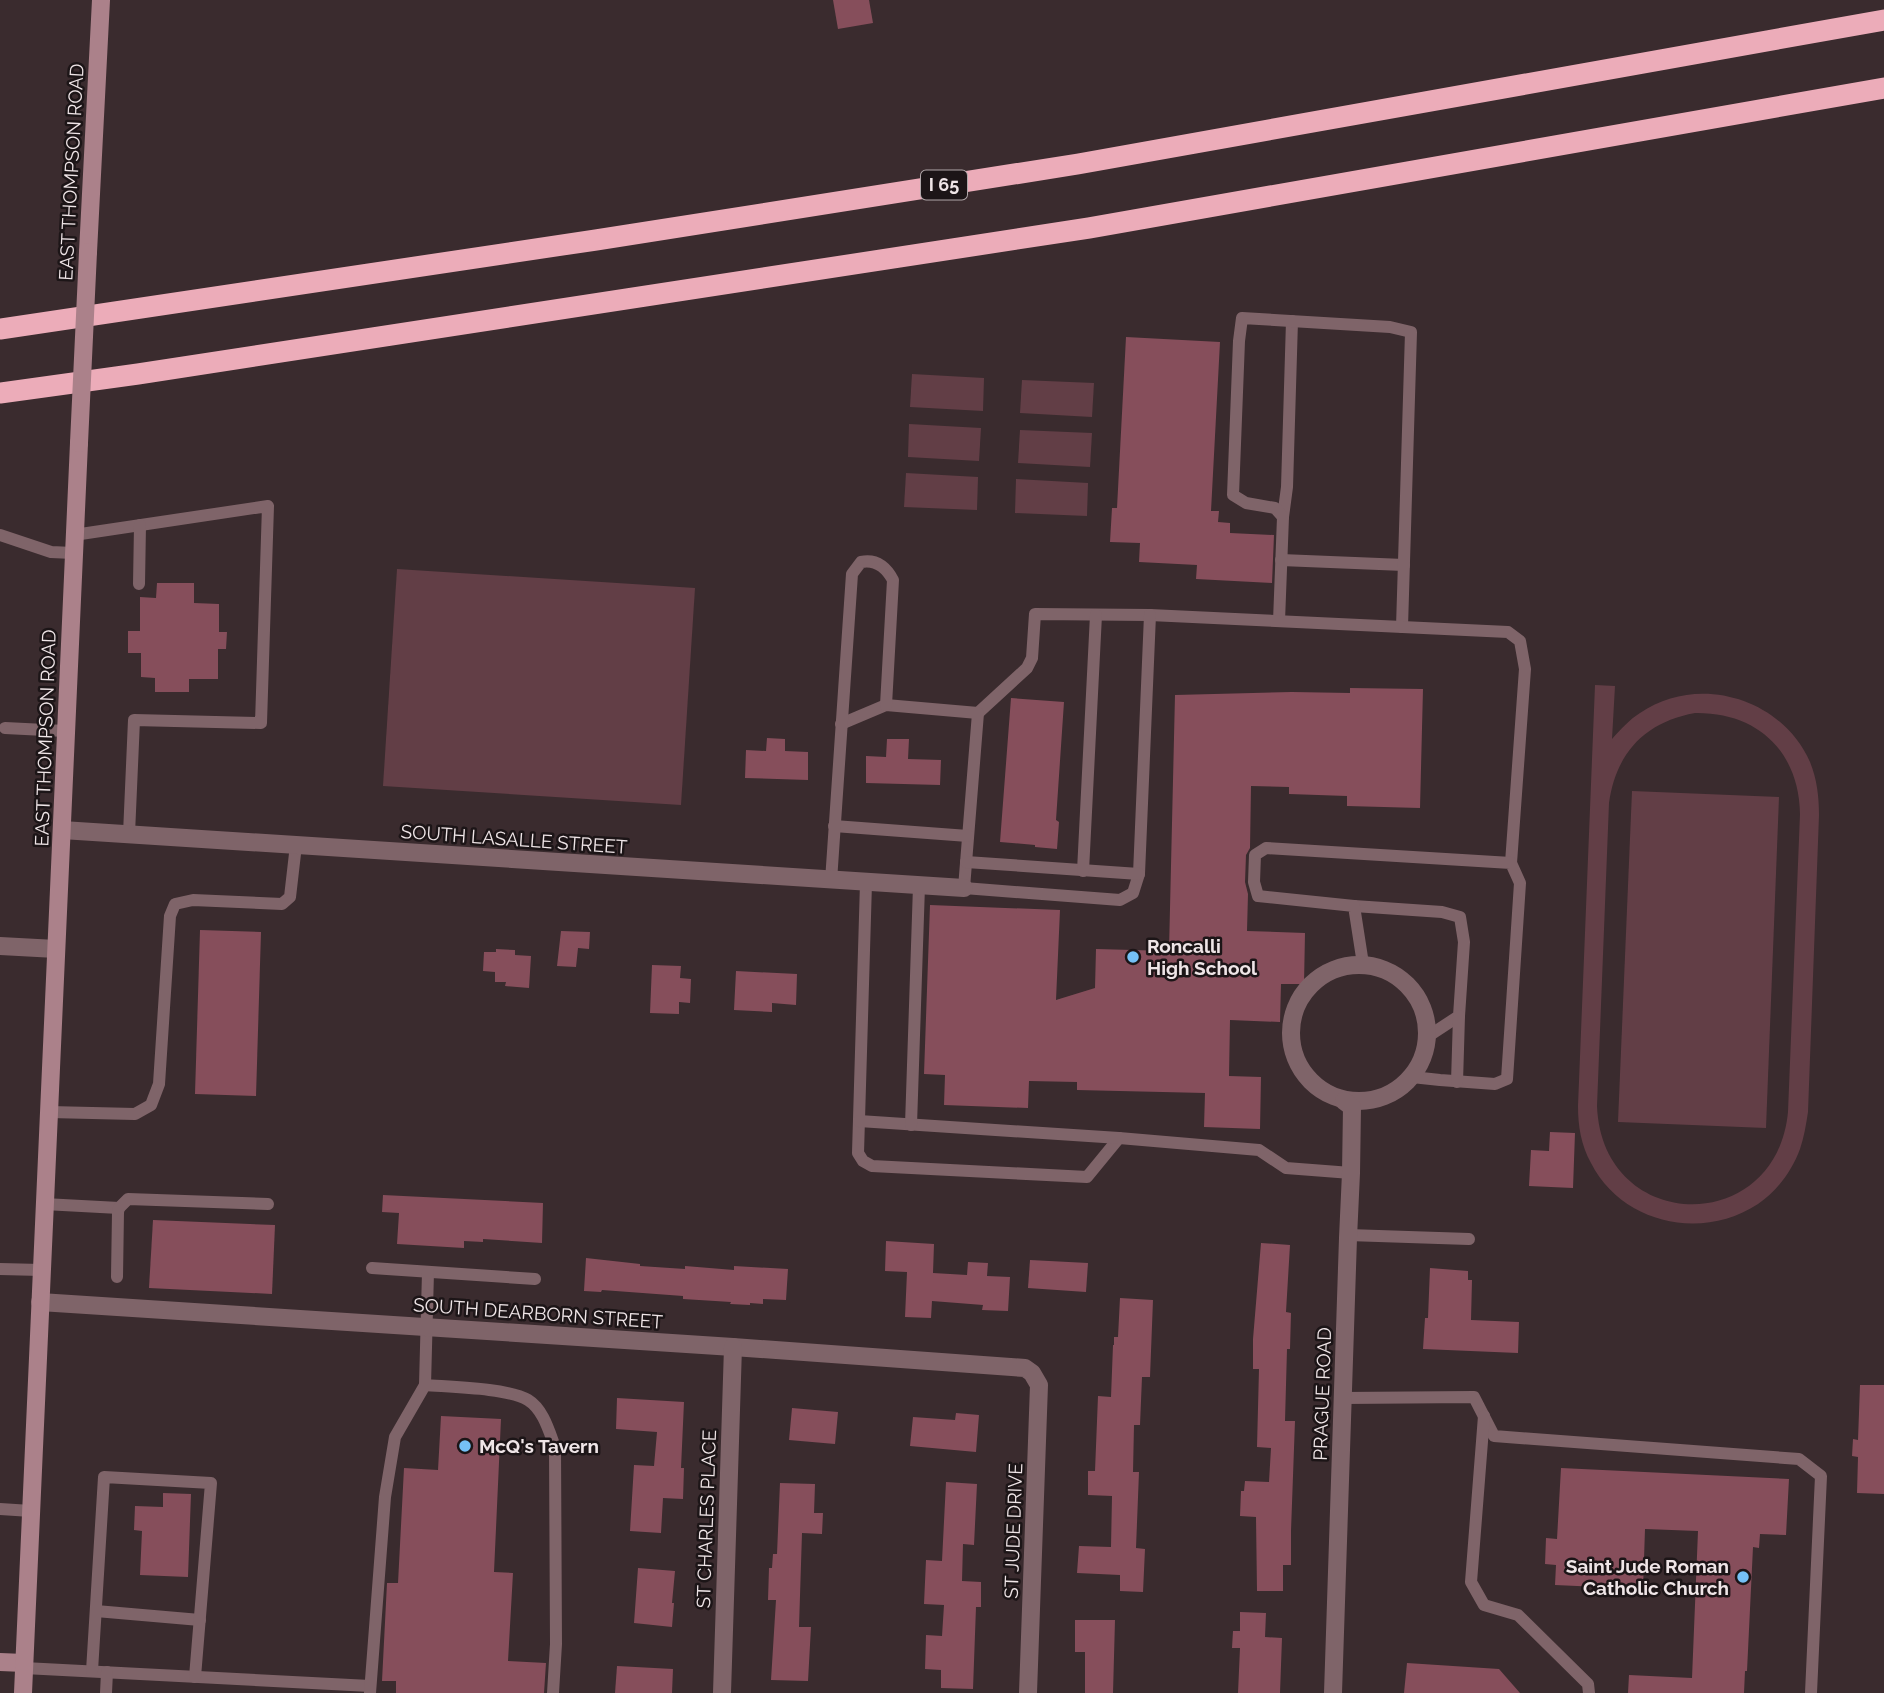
<svg xmlns="http://www.w3.org/2000/svg" width="1884" height="1693" font-family="Raleway,sans-serif">
	<style>
		.green { fill: #623e46; fill-rule: evenodd }
		.building { fill: #864e5b }
		.lines { fill: none; stroke-linecap: round; stroke-linejoin: round }
		.lane { stroke: #7f6469; stroke-width: 12 }
		.street { stroke: #7f6469; stroke-width: 18 }
		.secondary { stroke: #ab818a; stroke-width: 18 }
		.highway { stroke: #ecacb9; stroke-width: 21 }
		.secondary-bridge { stroke: #ab818a; stroke-width: 18 }
		.poi-dot { fill: #75c0f6; stroke: #1c1517; stroke-width: 2.5 }
		.labels { text-anchor: middle; stroke-width: 5; stroke-linejoin: round; paint-order: stroke }
		.shield { fill: #1c1517; stroke: #b0a7a9; stroke-width: 2 }
		.shield-label { font-size: 18px; font-weight: bold; fill: #efe5e7 }
		.street-label { font-size: 19px; fill: #efe5e7; stroke: #1c1517 }
		.poi-label { font-size: 19px; font-weight: bold; fill: #efe5e7; stroke: #1c1517; text-anchor: start }
	</style>
	<rect width="100%" height="100%" fill="#3a2b2e"/>
	<g class="green">
		<polygon points="912,374 984,378 983,411 910,407"/>
		<polygon points="1022,380 1094,383 1092,417 1020,413"/>
		<polygon points="909,424 981,428 979,461 908,457"/>
		<polygon points="1020,430 1092,433 1090,467 1018,463"/>
		<polygon points="906,473 978,477 977,510 904,507"/>
		<polygon points="1016,479 1088,483 1087,516 1015,513"/>
		<polygon points="397,569 695,588 681,805 383,786"/>
		<path d="M1595,685l20,1 -3,53c9,-10 17,-19 28,-26 58,-40 142,-15 170,49 7,17 9,35 9,53l-11,297c-2,13 -4,25 -8,37 -8,22 -23,42 -42,55 -56,37 -136,20 -167,-41 -10,-18 -13,-37 -13,-57zM1695,713c63,-1 104,39 105,101l-12,298c-12,126 -186,122 -191,-6l12,-303c7,-50 36,-81 86,-90z"/>
		<polygon points="1632,791 1779,797 1766,1128 1618,1122"/>
	</g>
	<g class="building">
		<polygon points="833,0 869,0 873,23 838,29"/>
		<polygon points="1126,337 1220,342 1211,511 1219,511 1218,522 1230,523 1230,533 1274,535 1272,583 1196,579 1197,565 1139,562 1140,543 1110,542 1112,508 1117,508"/>
		<polygon points="157,583 194,583 194,603 219,604 219,632 227,632 226,649 218,649 218,679 189,679 189,692 155,692 155,678 141,677 141,653 128,653 128,631 140,631 140,597 156,598"/>
		<polygon points="1350,688 1423,689 1420,808 1347,806 1347,796 1289,794 1289,787 1251,786 1250,848 1246,855 1245,882 1248,894 1247,931 1305,933 1304,984 1281,984 1280,1022 1230,1020 1229,1076 1261,1077 1260,1129 1204,1127 1205,1093 1077,1090 1077,1082 1029,1081 1028,1108 944,1105 945,1075 924,1074 930,905 1060,910 1056,1000 1095,988 1096,949 1169,951 1175,695 1292,692 1350,693"/>
		<polygon points="1011,698 1064,702 1056,820 1059,822 1057,849 1035,847 1035,845 1000,842"/>
		<polygon points="767,738 785,739 785,751 808,752 808,780 745,778 746,750 766,751"/>
		<polygon points="887,739 909,739 908,759 941,760 940,785 866,783 866,756 886,757"/>
		<polygon points="200,930 261,932 256,1096 195,1094"/>
		<polygon points="561,931 590,932 589,949 578,948 576,967 557,966"/>
		<polygon points="496,949 515,950 515,955 531,956 529,988 505,986 506,982 495,982 495,972 483,971 484,952 496,952"/>
		<polygon points="652,965 681,966 680,978 691,979 690,1003 679,1002 679,1014 650,1013"/>
		<polygon points="736,971 797,974 796,1005 772,1003 772,1012 734,1010"/>
		<polygon points="1550,1132 1575,1133 1573,1188 1529,1186 1531,1150 1549,1151"/>
		<polygon points="383,1195 543,1203 542,1243 483,1239 483,1242 464,1241 464,1248 397,1244 399,1213 382,1212"/>
		<polygon points="153,1220 275,1225 272,1294 149,1288"/>
		<polygon points="886,1241 934,1244 933,1273 967,1275 968,1262 988,1263 987,1276 1010,1277 1008,1311 982,1310 983,1305 932,1301 931,1318 905,1317 907,1272 885,1271"/>
		<polygon points="1261,1243 1290,1245 1286,1312 1291,1313 1290,1349 1287,1349 1285,1421 1295,1421 1291,1531 1291,1565 1283,1565 1283,1591 1257,1591 1256,1517 1240,1516 1241,1491 1244,1491 1245,1481 1269,1482 1271,1448 1257,1447 1259,1369 1253,1369 1253,1339"/>
		<polygon points="586,1258 640,1264 640,1266 685,1269 685,1266 734,1270 734,1266 788,1269 786,1300 763,1299 763,1304 750,1303 750,1305 730,1304 731,1302 683,1299 683,1296 602,1290 601,1292 584,1291"/>
		<polygon points="1030,1260 1088,1263 1086,1292 1028,1288"/>
		<polygon points="1430,1268 1468,1271 1468,1280 1472,1280 1471,1320 1519,1322 1518,1353 1423,1349 1425,1318 1428,1318"/>
		<polygon points="1120,1298 1153,1300 1150,1377 1142,1377 1140,1425 1134,1425 1133,1472 1139,1472 1136,1548 1145,1549 1143,1592 1120,1591 1120,1575 1077,1573 1079,1546 1111,1547 1112,1496 1088,1495 1088,1471 1095,1471 1098,1396 1111,1397 1113,1345 1114,1345 1114,1337 1118,1337"/>
		<polygon points="1860,1385 1884,1385 1884,1494 1857,1493 1858,1457 1852,1456 1853,1439 1858,1440"/>
		<polygon points="617,1398 684,1402 681,1468 684,1468 683,1499 663,1498 661,1533 630,1531 634,1465 654,1466 657,1432 616,1429"/>
		<polygon points="792,1408 838,1412 835,1444 789,1440"/>
		<polygon points="956,1413 979,1415 976,1452 910,1446 913,1417 955,1420"/>
		<polygon points="441,1416 501,1419 494,1572 513,1573 508,1661 546,1663 544,1693 396,1693 396,1681 382,1681 387,1583 398,1583 404,1468 438,1470"/>
		<polygon points="1561,1468 1789,1479 1786,1535 1760,1534 1759,1548 1753,1547 1747,1671 1745,1671 1744,1693 1628,1693 1629,1675 1692,1678 1698,1531 1645,1529 1643,1589 1555,1585 1556,1565 1545,1564 1546,1538 1557,1539"/>
		<polygon points="946,1482 977,1484 974,1545 963,1544 962,1581 981,1582 981,1607 976,1607 973,1689 941,1688 941,1670 925,1669 926,1635 942,1636 944,1605 924,1604 926,1560 942,1561"/>
		<polygon points="780,1483 815,1484 814,1513 823,1513 822,1534 802,1533 799,1627 811,1627 808,1681 771,1680 776,1600 768,1600 769,1568 772,1568 773,1554 777,1554"/>
		<polygon points="163,1493 191,1494 188,1577 140,1575 142,1531 134,1530 135,1506 163,1507"/>
		<polygon points="638,1568 675,1571 672,1603 674,1603 672,1627 634,1623"/>
		<polygon points="1240,1612 1266,1613 1265,1637 1282,1638 1280,1693 1238,1693 1240,1648 1232,1648 1233,1631 1240,1631"/>
		<polygon points="1075,1620 1115,1620 1113,1693 1085,1693 1085,1652 1075,1652"/>
		<polygon points="1407,1663 1499,1669 1520,1693 1404,1693"/>
		<polygon points="617,1666 673,1669 672,1693 615,1693"/>
	</g>
	<g class="lines">
		<g class="lane">
			<polyline points="1283,517 1287,487 1292,321"/>
			<polyline points="0,535 51,552 73,553"/>
			<polyline points="74,535 268,506 261,723 134,720 129,834"/>
			<polyline points="1281,560 1404,565"/>
			<polyline points="139,584 140,525"/>
			<polyline points="1279,621 1283,517 1275,508 1246,503 1233,495 1239,341 1242,318 1390,327 1411,332 1402,627"/>
			<polyline points="978,713 1027,668 1032,658 1035,614 1150,615 1508,632 1520,641 1525,669 1511,863"/>
			<polyline points="841,724 886,705 978,713 964,888 1120,900 1133,893 1139,874 1150,615"/>
			<polyline points="5,728 65,731"/>
			<polyline points="834,826 968,836"/>
			<polyline points="966,862 1139,874"/>
			<polyline points="1083,871 1096,615"/>
			<path d="M831,881l21,-307 9,-12c15,-3 25,5 32,18l-7,125"/>
			<polyline points="866,883 858,1153 863,1161 872,1166 1087,1177 1119,1138"/>
			<polyline points="1354,906 1442,912 1460,917 1464,942 1459,1016 1427,1037"/>
			<polyline points="1363,964 1354,906 1258,896 1254,882 1255,855 1266,848 1511,863 1520,883 1507,1079 1495,1084 1440,1080 1412,1077"/>
			<polyline points="1457,1082 1459,1016"/>
			<polyline points="49,1112 135,1114 151,1105 159,1084 170,916 175,904 193,900 282,904 290,897 296,845"/>
			<polyline points="859,1121 1119,1138 1259,1150 1286,1168 1351,1173"/>
			<polyline points="911,1125 919,886"/>
			<polyline points="44,1204 119,1208"/>
			<polyline points="1348,1235 1469,1239"/>
			<polyline points="372,1268 535,1279"/>
			<polyline points="0,1269 41,1270"/>
			<polyline points="117,1277 118,1212 119,1208 128,1199 268,1204"/>
			<path d="M425,1385c25,2 83,3 103,15 15,9 21,31 27,47l1,197 -3,49"/>
			<polyline points="1342,1398 1474,1397 1494,1436 1799,1459 1821,1476 1811,1693"/>
			<polyline points="1484,1416 1471,1582 1484,1605 1518,1615 1588,1684 1589,1693"/>
			<polyline points="0,1509 31,1511"/>
			<polyline points="96,1611 200,1620"/>
			<polyline points="24,1668 370,1686"/>
			<polyline points="92,1671 104,1477 211,1483 195,1677"/>
			<polyline points="106,1693 107,1672"/>
			<polyline points="370,1693 385,1497 395,1437 425,1385 428,1272"/>
		</g>
		<g class="street">
			<polyline points="62,830 964,888"/>
			<polyline points="0,946 56,949"/>
			<circle cx="1359" cy="1033" r="68"/>
			<polyline points="40,1302 733,1347 1025,1368 1032,1373 1039,1385 1028,1693"/>
			<polyline points="722,1693 733,1347"/>
			<polyline points="1333,1693 1348,1238 1351,1173 1352,1107 1344,1101"/>
		</g>
		<g class="secondary">
			<polyline points="88,252 101,0"/>
			<polyline points="0,1662 24,1663"/>
			<polyline points="23,1693 79,443"/>
		</g>
		<g class="highway">
			<polyline points="0,329 596,240 1078,164 1884,20"/>
			<polyline points="0,393 138,374 1089,228 1884,88"/>
		</g>
		<polyline class="secondary-bridge" points="79,443 88,252"/>
	</g>
	<g class="poi-dot">
		<circle cx="1133" cy="957" r="7"/>
		<circle cx="465" cy="1446" r="7"/>
		<circle cx="1743" cy="1577" r="7"/>
	</g>
	<g class="labels">
		<rect class="shield" x="921" y="170.5" width="46" height="29" rx="5"/>
		<g class="shield-label">
			<text x="944" y="191">I 65</text>
		</g>
		<g class="street-label">
			<text transform="translate(71 172) rotate(-87)" y="7">EAST THOMPSON ROAD</text>
			<text transform="translate(45 738) rotate(-88)" y="7">EAST THOMPSON ROAD</text>
			<text transform="translate(514 839) rotate(4)" y="7">SOUTH LASALLE STREET</text>
			<text transform="translate(538 1313) rotate(4)" y="7">SOUTH DEARBORN STREET</text>
			<text transform="translate(1322 1394) rotate(-88)" y="7">PRAGUE ROAD</text>
			<text transform="translate(706 1519) rotate(-88)" y="7">ST CHARLES PLACE</text>
			<text transform="translate(1013 1531) rotate(-88)" y="7">ST JUDE DRIVE</text>
		</g>
		<g class="poi-label">
			<text x="1147" y="953">Roncalli<tspan x="1147" dy="22">High School</tspan></text>
			<text x="479" y="1453">McQ's Tavern</text>
			<text x="1729" y="1573" text-anchor="end">Saint Jude Roman<tspan x="1729" dy="22">Catholic Church</tspan></text>
		</g>
	</g>
</svg>
